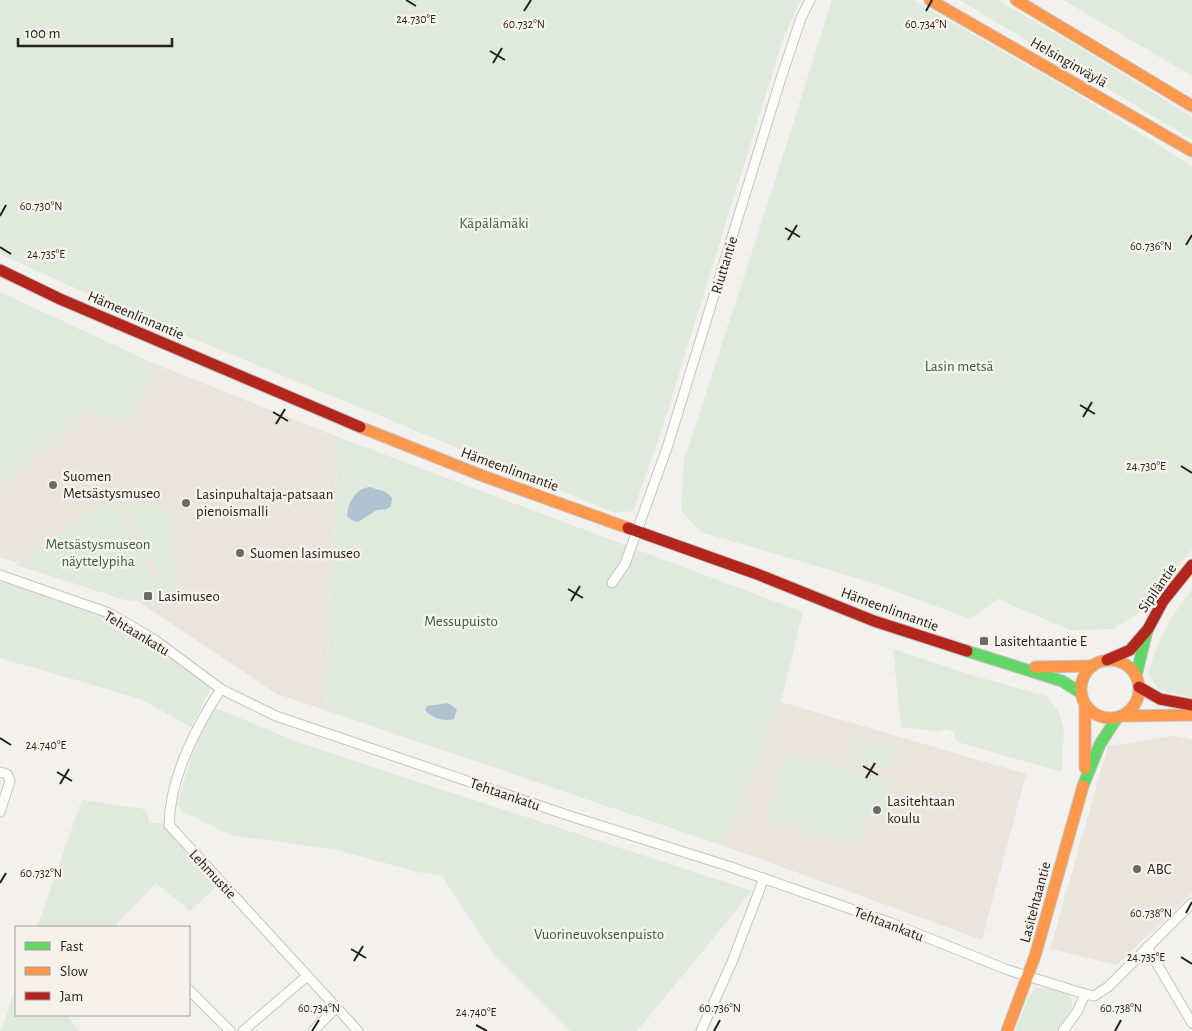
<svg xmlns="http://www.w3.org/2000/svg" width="1192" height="1031" font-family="'Alegreya Sans',sans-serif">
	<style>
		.built { fill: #e9e5dc }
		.green { fill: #dfeadd }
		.water { fill: #b0c2d2 }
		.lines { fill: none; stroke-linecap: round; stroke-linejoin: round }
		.street-casing { stroke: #c5c3c0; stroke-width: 11 }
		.fast-casing { stroke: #c5c3c0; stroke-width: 13 }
		.slow-casing { stroke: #c5c3c0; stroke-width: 13 }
		.jam-casing { stroke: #c5c3c0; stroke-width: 13 }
		.street { stroke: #fdfdfc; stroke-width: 9 }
		.fast { stroke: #63d668; stroke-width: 11 }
		.slow { stroke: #ff974d; stroke-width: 11 }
		.jam { stroke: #b3261e; stroke-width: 11 }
		.ticks { fill: none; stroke: #242220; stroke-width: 2 }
		.poi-dot { fill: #6c6a68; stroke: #f6f2eb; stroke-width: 2 }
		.labels { text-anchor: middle; stroke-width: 5; stroke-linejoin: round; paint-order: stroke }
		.street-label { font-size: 15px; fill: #242220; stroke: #f6f2eb }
		.park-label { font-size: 15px; fill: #355e39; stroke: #f6f2eb }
		.poi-label { font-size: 15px; fill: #242220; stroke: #f6f2eb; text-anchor: start }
		.ticks-label { font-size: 12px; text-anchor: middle; fill: #242220; stroke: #f6f2eb; stroke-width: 5; stroke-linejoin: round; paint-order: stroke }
	</style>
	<rect width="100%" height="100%" fill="#f3f1ee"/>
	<g class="built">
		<polygon points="153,363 338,437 325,710 277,694 136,600 0,557 0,488 80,412 130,420"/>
		<polygon points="781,702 1026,774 982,940 724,846"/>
		<polygon points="1174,736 1192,740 1192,893 1117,965 1050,949 1108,746"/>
	</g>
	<g class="green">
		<polygon points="0,0 801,0 784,36 659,438 633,511 615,513 114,306 0,254"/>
		<polygon points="832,0 913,0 1077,94 1192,166 1192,549 1139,613 1113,629 1070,630 998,599 970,619 873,583 701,532 681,511 684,460 767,206"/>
		<polygon points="959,0 998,0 1094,56 1192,117 1192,139"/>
		<polygon points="1063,0 1192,0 1192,76"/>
		<polygon points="0,292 153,363 130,420 80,412 0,488"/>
		<polygon points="338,437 803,612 781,702 724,846 325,710"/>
		<polygon points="112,495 163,598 128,601 16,565"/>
		<polygon points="125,499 171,513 170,552 184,605 171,600 131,517"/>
		<polygon points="0,579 105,616 153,643 211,688 191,727 140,699 0,658"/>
		<path d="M1192,590v108l-34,-9 -10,-15c9,-33 23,-59 44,-84z"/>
		<polygon points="893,649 968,674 1046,696 1059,712 1064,729 1062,772 957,742 953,732 947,729 938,732 901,727"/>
		<polygon points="215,708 303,744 752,891 637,1031 570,1031 494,955 442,876 417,872 337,850 230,835 182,811 177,804 196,743"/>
		<polygon points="860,741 895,749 892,768 890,769 855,760"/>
		<polygon points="783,752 893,782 882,819 864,815 857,842 819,833 816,839 803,836 804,829 768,818"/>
		<polygon points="82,800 146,809 149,823 164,823 219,884 190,911 156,883 114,927 37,927"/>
		<polygon points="16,987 16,1015 67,1015 79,1031 1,1031"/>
		<path d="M1036,988h14l20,7c7,16 -4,24 -14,36h-41l14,-35z"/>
	</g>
	<g class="water">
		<path d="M370,487l16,5 6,6 -1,8 -4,3 -10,1 -19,12 -7,-2 -4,-4c1,-14 9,-28 23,-29z"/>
		<path d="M448,703l9,6 -3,10c-10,3 -22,-1 -29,-9l2,-4z"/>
	</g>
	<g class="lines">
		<g class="street-casing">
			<g id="street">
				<polyline points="0,575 109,613 155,640 221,689 276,716 567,815 728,866 891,923 1008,970 1085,994 1094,996 1108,987 1192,903"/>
				<polyline points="612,583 625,564 667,448 781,78 801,18 810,0"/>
				<path d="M221,689c-25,38 -51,89 -52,136l189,206"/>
				<polyline points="0,772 7,774 10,781 0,812"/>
				<polyline points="1147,947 1192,1023"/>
				<polyline points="189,990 230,1031"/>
				<polyline points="243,1031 307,976"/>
				<polyline points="313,1031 336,1008"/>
				<polyline points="701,1031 732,962 764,878"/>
				<polyline points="1063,1031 1077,1012 1085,994"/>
			</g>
		</g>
		<g class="fast-casing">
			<g id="fast">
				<polyline points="967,651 1062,681 1081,693"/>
				<polyline points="1136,676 1147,631"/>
				<polyline points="1083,786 1100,744 1117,718"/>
			</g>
		</g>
		<g class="slow-casing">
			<g id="slow">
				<polyline points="930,0 1192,151"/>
				<polyline points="1016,0 1192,106"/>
				<polyline points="360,427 483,476 628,528"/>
				<circle cx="1110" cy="689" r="29"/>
				<polyline points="1035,667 1092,666"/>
				<polyline points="1085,705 1085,768"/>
				<polyline points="1122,716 1192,715"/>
				<polyline points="1007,1031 1035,956 1083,786"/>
			</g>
		</g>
		<g class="jam-casing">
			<g id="jam">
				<polyline points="0,270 60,299 360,427"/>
				<polyline points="628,528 757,574 874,621 967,651"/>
				<polyline points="1107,660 1130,650 1148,629 1163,601 1192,565"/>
				<polyline points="1139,687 1160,699 1192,705"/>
			</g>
		</g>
		<use href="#street" class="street"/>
		<use href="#fast" class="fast"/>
		<use href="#slow" class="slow"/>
		<use href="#jam" class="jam"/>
	</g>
	<path class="ticks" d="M406,0l10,6M524,11l7,-11M926,11l6,-11M490,51l15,9M493,63l9,-15M0,216l6,-11M785,228l15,9M788,240l9,-15M1186,245l6,-10M0,247l11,7M1080,405l15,9M273,412l15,9M1083,417l9,-15M276,424l9,-15M1181,466l11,7M568,589l15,9M571,601l9,-15M0,738l11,7M863,766l15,9M57,772l15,9M866,778l9,-15M60,784l9,-15M0,883l6,-10M1186,913l6,-11M351,949l15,9M1181,957l11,7M354,961l9,-15M476,1025l11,6M312,1031l7,-11M714,1031l6,-11M1115,1031l6,-11"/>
	<g class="poi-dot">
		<circle cx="53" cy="485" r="5"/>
		<circle cx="186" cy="503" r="5"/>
		<circle cx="240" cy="553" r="5"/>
		<rect x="143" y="591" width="10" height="10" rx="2.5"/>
		<rect x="979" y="636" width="10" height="10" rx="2.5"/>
		<circle cx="877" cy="810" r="5"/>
		<circle cx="1137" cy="869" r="5"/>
	</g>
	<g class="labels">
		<g class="street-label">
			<text transform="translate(1069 62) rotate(30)" y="5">Helsinginväylä</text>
			<text transform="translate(724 265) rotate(-73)" y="5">Riuttantie</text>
			<text transform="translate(136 315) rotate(23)" y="5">Hämeenlinnantie</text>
			<text transform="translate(510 469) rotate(20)" y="5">Hämeenlinnantie</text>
			<text transform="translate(1157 588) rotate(-55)" y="5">Sipiläntie</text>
			<text transform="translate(890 609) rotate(20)" y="5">Hämeenlinnantie</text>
			<text transform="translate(137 633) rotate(31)" y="5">Tehtaankatu</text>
			<text transform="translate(505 794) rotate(19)" y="5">Tehtaankatu</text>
			<text transform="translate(213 874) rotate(47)" y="5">Lehmustie</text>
			<text transform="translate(1035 902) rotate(-75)" y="5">Lasitehtaantie</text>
			<text transform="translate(889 924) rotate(21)" y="5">Tehtaankatu</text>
		</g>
		<g class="park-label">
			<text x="494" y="228">Käpälämäki</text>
			<text x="959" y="371">Lasin metsä</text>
			<text x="98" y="549">Metsästysmuseon<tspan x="98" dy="17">näyttelypiha</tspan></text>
			<text x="461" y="626">Messupuisto</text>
			<text x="599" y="939">Vuorineuvoksenpuisto</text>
		</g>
		<g class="poi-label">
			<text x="63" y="481">Suomen<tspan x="63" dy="17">Metsästysmuseo</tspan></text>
			<text x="196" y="499">Lasinpuhaltaja-patsaan<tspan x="196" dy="17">pienoismalli</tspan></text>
			<text x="250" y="558">Suomen lasimuseo</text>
			<text x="158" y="601">Lasimuseo</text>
			<text x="994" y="646">Lasitehtaantie E</text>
			<text x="887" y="806">Lasitehtaan<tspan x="887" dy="17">koulu</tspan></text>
			<text x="1147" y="874">ABC</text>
		</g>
	</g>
	<g class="ticks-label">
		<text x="416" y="23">24.730°E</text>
		<text x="524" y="28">60.732°N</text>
		<text x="926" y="28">60.734°N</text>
		<text x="41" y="210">60.730°N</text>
		<text x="1151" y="250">60.736°N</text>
		<text x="46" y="258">24.735°E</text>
		<text x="1146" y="470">24.730°E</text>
		<text x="46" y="749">24.740°E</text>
		<text x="41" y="877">60.732°N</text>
		<text x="1151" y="917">60.738°N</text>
		<text x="1146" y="961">24.735°E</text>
		<text x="319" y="1012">60.734°N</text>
		<text x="720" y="1012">60.736°N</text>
		<text x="1121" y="1012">60.738°N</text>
		<text x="476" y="1016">24.740°E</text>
	</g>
	<rect x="15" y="926" width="175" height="90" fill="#f6f2eb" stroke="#a29f9a"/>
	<rect x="25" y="942" width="25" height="8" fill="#63d668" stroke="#a29f9a"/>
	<text x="60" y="951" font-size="15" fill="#242220">Fast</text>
	<rect x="25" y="967" width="25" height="8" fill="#ff974d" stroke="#a29f9a"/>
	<text x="60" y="976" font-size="15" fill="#242220">Slow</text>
	<rect x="25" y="992" width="25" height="8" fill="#b3261e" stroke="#a29f9a"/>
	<text x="60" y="1001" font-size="15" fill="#242220">Jam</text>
	<path d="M18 38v8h154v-8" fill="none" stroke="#242220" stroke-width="2.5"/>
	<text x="25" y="38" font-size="15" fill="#242220" stroke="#f6f2eb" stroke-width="4" paint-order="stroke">100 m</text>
</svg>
